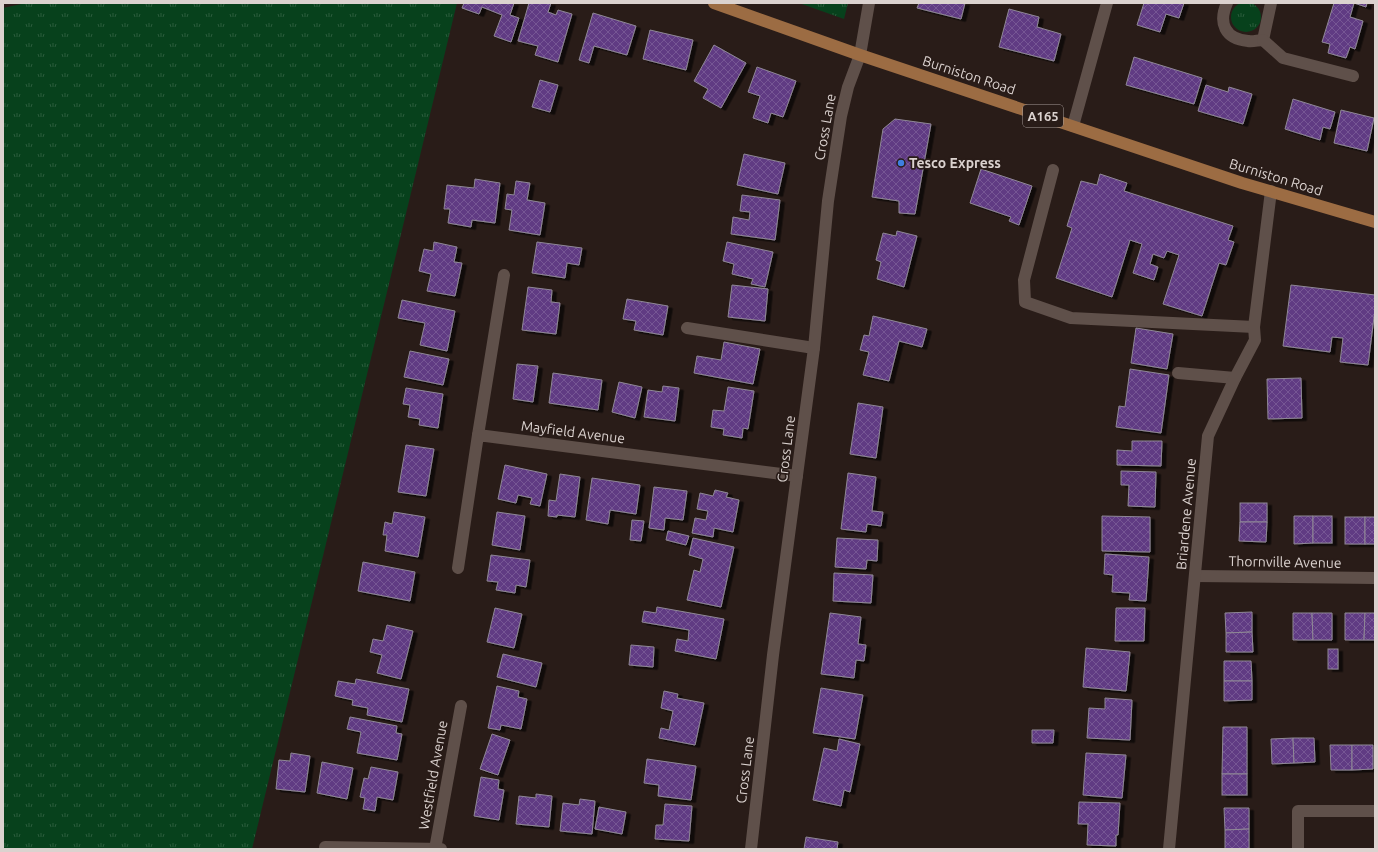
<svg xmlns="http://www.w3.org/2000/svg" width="1378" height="852" font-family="Ubuntu,sans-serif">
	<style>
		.grass { fill: url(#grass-tufts) }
		.building { fill: url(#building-cross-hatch); stroke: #8f8896; filter: url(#shadow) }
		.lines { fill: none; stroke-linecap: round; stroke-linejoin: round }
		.minor { stroke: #5f504a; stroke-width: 12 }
		.tertiary { stroke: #5f504a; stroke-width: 12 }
		.primary { stroke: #9c6c43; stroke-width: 12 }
		.shop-dot { fill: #3f7fe0; stroke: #291c18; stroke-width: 1.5 }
		.labels { text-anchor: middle; stroke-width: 3.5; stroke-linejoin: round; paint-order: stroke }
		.shield { fill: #291c18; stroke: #a69b98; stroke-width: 1 }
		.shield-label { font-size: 13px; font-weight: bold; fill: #dbd2cf }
		.street-label { font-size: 14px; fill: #dbd2cf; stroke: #291c18 }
		.poi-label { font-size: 14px; font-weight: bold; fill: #dbd2cf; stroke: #291c18; text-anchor: start }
	</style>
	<defs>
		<pattern id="grass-tufts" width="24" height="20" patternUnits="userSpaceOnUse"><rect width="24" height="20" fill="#07411c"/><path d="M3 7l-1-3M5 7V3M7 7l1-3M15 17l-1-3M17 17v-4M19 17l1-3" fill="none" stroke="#2b5c3c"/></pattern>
		<pattern id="building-cross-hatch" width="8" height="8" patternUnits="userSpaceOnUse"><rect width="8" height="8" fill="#603a83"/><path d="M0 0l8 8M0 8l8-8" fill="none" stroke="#765694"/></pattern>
		<filter id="shadow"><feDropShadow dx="4.5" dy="2.5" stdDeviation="0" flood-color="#0009"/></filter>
	</defs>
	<rect width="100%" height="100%" fill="#291c18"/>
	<g class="grass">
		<circle cx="1246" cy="17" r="15"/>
		<polygon points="26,3 457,3 252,849 3,849 3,8"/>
		<polygon points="799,3 848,3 844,19"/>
	</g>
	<g class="building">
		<polygon points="464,3 514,3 510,15 519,18 511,42 494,36 502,15 482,7 479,14 462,8"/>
		<polygon points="529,3 551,3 548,12 556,15 558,10 572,14 558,62 535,55 538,46 518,41"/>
		<polygon points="919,3 965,3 961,19 917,8"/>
		<polygon points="1144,3 1184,3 1179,18 1166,14 1160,32 1137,25"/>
		<polygon points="1334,3 1367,3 1366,7 1354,3 1350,17 1363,21 1355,49 1350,47 1346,58 1328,53 1330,44 1322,42"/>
		<polygon points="1009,9 1039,17 1037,27 1061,34 1054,61 999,47"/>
		<polygon points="593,13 636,26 627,55 594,46 589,63 579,60"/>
		<polygon points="650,30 693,40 686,70 643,59"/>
		<polygon points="714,45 746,63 721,108 703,98 708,89 694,81"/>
		<polygon points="1134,57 1202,78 1194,104 1126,85"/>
		<polygon points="757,67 796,81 783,117 771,113 768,123 753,118 760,96 748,92"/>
		<polygon points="540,80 558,85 550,112 532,107"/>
		<polygon points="1206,85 1228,92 1229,87 1252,94 1243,124 1198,111"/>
		<polygon points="1293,99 1335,112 1330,129 1323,127 1320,140 1285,129"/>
		<polygon points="1341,110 1374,118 1367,151 1334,143"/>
		<polygon points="895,119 931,124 915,214 899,213 899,201 872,197 883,129"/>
		<polygon points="744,154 785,163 778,194 737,185"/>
		<polygon points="981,169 1032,186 1019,225 1009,221 1011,217 970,203"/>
		<polygon points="1100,174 1127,183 1124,191 1233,226 1228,240 1234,242 1226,265 1219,263 1202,316 1163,304 1179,255 1167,251 1164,258 1153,254 1150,264 1158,267 1154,280 1133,273 1142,244 1130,240 1112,297 1056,278 1072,228 1067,226 1081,181 1097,185"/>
		<polygon points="475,179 500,183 495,223 472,220 471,227 448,223 450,209 444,209 447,185 474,188"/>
		<polygon points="516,181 530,183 527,200 545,203 540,235 509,230 512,210 505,209 507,194 514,195"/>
		<polygon points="742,195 780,200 775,240 731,234 733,217 749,220 750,212 740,211"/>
		<polygon points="897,231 917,236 904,287 877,279 881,262 876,260 883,233 896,236"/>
		<polygon points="434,242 457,247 454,262 462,263 455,296 427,291 431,274 419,271 424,249 433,251"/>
		<polygon points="537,242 582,248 579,265 567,263 565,278 532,273"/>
		<polygon points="727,242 773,252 765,287 751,284 753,279 732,274 734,264 723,261"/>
		<polygon points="732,285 768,289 765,321 728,317"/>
		<polygon points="1291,285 1375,295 1375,309 1368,365 1340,362 1343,338 1332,337 1330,352 1283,346"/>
		<polygon points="528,287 552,290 551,302 560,303 556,334 522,330"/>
		<polygon points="627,299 668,306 663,335 634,330 636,321 623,319"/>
		<polygon points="402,300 455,311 447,351 420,345 425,323 398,318"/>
		<polygon points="873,316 927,329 922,347 899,341 889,381 863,375 869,352 860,350 864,335 869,336"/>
		<polygon points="1136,328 1173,334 1167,369 1131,363"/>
		<polygon points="724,342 760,349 753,384 694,373 697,356 721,360"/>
		<polygon points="410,351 449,359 443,385 404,377"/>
		<polygon points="517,364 538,366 533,402 513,399"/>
		<polygon points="1130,369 1169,375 1161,433 1116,427 1119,406 1125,407"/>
		<polygon points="553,373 602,380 598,410 549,403"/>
		<polygon points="1301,378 1302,418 1268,419 1267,379"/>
		<polygon points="619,382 642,387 635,418 612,412"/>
		<polygon points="663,386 679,388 675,421 644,417 648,390 662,392"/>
		<polygon points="728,387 754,391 748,429 743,428 742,438 723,435 724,429 711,427 713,410 724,411"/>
		<polygon points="406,388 443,394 438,428 419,425 420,419 408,417 410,405 403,404"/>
		<polygon points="858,403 883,407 876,458 850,454"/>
		<polygon points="1132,441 1162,441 1161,466 1117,465 1117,450 1132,451"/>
		<polygon points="406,445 434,449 426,496 398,492"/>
		<polygon points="505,465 547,474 540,506 530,504 532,498 518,495 516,503 498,499"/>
		<polygon points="1121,471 1156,472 1155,507 1128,506 1129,485 1121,485"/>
		<polygon points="848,473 876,477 872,511 883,512 881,526 867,524 866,532 841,529"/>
		<polygon points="560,474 580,477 575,517 557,515 557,517 548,516 549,500 556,501"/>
		<polygon points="592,478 640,485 636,514 610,510 608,524 586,520"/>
		<polygon points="654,487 687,491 683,520 665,518 664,530 649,528"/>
		<polygon points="715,490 728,493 726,497 739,500 733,532 714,528 713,537 692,533 695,518 706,520 708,511 697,509 700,493 713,496"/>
		<rect x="1240" y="503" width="27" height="19"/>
		<polygon points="394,512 425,517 418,557 385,551 387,535 383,535 385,522 392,524"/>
		<polygon points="497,512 525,516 520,550 492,545"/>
		<polygon points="1102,516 1150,517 1150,552 1102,551"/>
		<polygon points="1294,516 1313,516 1313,543 1294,544"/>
		<rect x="1313" y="516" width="19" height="27"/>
		<rect x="1345" y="517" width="20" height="27"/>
		<rect x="1365" y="517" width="10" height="27"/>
		<polygon points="632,520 644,521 641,541 630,540"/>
		<polygon points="1240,522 1267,522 1266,542 1239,541"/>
		<polygon points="668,531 689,536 686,545 666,540"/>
		<polygon points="693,538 734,547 721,607 687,600 694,570 700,572 703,559 689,555"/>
		<polygon points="837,538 878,540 877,561 867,560 866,569 835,567"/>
		<polygon points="1105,554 1149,557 1146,601 1129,600 1130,593 1112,592 1113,575 1104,574"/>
		<polygon points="491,555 530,560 526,587 516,585 515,593 496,590 498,582 487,581"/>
		<polygon points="363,562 415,572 410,601 358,591"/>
		<polygon points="834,573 873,575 871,603 833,601"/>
		<polygon points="657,607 724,619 716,659 675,651 677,639 688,641 689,630 642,622 644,611 656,613"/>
		<polygon points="495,608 522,614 514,648 487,642"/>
		<polygon points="1116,608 1145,608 1144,641 1115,641"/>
		<polygon points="1252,612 1252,632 1226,633 1225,613"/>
		<polygon points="830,613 861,617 858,644 866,645 864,661 856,660 854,678 821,674"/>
		<polygon points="1293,613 1312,613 1313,640 1293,640"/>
		<polygon points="1312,613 1332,613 1332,640 1313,640"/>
		<polygon points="1345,613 1365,613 1364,640 1345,640"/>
		<polygon points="1365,613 1375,613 1375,640 1364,640"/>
		<polygon points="387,625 413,631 401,679 377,673 382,655 370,652 373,639 383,641"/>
		<polygon points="1252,632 1253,652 1226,652 1226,633"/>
		<polygon points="631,645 654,647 653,667 629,665"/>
		<polygon points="1086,648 1130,652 1126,691 1083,687"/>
		<rect x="1328" y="649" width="10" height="20"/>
		<polygon points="503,654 542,663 536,687 497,677"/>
		<polygon points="1224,661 1251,661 1252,681 1224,681"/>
		<polygon points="356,679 409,689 402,722 367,715 368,708 352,705 353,700 335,696 338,681 355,684"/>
		<polygon points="1224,681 1252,681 1252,700 1224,701"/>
		<polygon points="497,686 519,691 518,697 527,699 521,729 501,725 500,730 488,728"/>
		<polygon points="821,688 863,695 855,739 813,733"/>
		<polygon points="664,691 678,694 677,698 704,703 695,745 659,738 661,728 669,730 673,711 661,708"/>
		<polygon points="1105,698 1132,700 1130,740 1087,738 1089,708 1105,709"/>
		<polygon points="350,717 397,726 396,733 402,734 397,760 357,753 361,732 347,729"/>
		<polygon points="1223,727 1247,727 1247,774 1222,774"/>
		<polygon points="1032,730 1054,730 1053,743 1032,743"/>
		<polygon points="492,734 510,740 498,775 480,769"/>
		<polygon points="1293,738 1294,763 1272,764 1271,739"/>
		<polygon points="1293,738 1314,738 1315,762 1294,763"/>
		<polygon points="839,739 860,744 850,792 844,790 841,806 813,800 824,748 837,751"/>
		<polygon points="1330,745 1352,745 1352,770 1331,770"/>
		<polygon points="1352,745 1373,745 1373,769 1352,770"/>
		<polygon points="291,753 310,756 305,792 276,789 279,760 290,761"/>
		<polygon points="1086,753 1126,755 1122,798 1083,795"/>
		<polygon points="647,759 696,766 691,800 658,796 659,785 644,783"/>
		<polygon points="322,762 353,768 347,799 317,793"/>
		<polygon points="371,767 398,772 393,800 377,797 375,811 363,809 365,798 360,797 364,778 368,779"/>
		<rect x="1222" y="774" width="25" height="21"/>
		<polygon points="481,777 499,780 498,789 504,790 499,820 474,816"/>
		<polygon points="536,794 552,796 549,827 516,824 519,796 536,798"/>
		<polygon points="580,799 595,801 592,834 560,831 563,803 579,805"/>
		<polygon points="1079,802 1120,803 1118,835 1116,835 1116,846 1087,845 1088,824 1078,824"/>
		<polygon points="665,804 692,806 689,841 655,839 656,825 663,825"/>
		<polygon points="599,807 626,812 622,834 595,829"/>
		<polygon points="1224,808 1249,808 1249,829 1225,830"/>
		<polygon points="1249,829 1249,849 1225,849 1225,830"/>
		<polygon points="806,837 838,842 837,849 804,849"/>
	</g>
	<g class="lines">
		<g class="minor">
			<path d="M1227,3c-9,20 -2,36 21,38 5,1 10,-1 15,-1l8,-37"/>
			<polyline points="1263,40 1283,58 1353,76"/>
			<polyline points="860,55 869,3"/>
			<polyline points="1073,126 1107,3"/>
			<polyline points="1053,170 1024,280 1025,302 1071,318 1254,327"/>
			<polyline points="687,328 814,348"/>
			<polyline points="1178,373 1235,378"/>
			<polyline points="478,435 504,275"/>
			<polyline points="458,568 478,435 797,476"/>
			<polyline points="1195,576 1375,578"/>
			<polyline points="325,847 441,849"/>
			<polyline points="435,849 461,706"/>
			<polyline points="1169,849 1208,436 1235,378 1255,340 1254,327 1271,191"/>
			<polyline points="1298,849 1298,811 1375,811"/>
		</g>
		<polyline class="tertiary" points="751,849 773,655 814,348 828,201 841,116 848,87 860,55"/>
		<polyline class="primary" points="714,3 860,55 1242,183 1375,222"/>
	</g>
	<circle class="shop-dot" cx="901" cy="163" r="4"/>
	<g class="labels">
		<rect class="shield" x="1023" y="105" width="40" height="22" rx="3"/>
		<g class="shield-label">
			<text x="1043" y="121">A165</text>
		</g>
		<g class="street-label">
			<text transform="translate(969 75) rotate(18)" y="5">Burniston Road</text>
			<text transform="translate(825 127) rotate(-80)" y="5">Cross Lane</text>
			<text transform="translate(1276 177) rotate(17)" y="5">Burniston Road</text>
			<text transform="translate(573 432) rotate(7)" y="5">Mayfield Avenue</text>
			<text transform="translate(786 449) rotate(-83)" y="5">Cross Lane</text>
			<text transform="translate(1186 514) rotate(-85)" y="5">Briardene Avenue</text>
			<text transform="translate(1285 562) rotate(1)" y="5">Thornville Avenue</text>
			<text transform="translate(745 770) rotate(-83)" y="5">Cross Lane</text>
			<text transform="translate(433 775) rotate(-80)" y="5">Westfield Avenue</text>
		</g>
		<g class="poi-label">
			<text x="909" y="168">Tesco Express</text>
		</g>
	</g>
	<rect width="1378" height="852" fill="none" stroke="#dbd2cf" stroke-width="8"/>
</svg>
